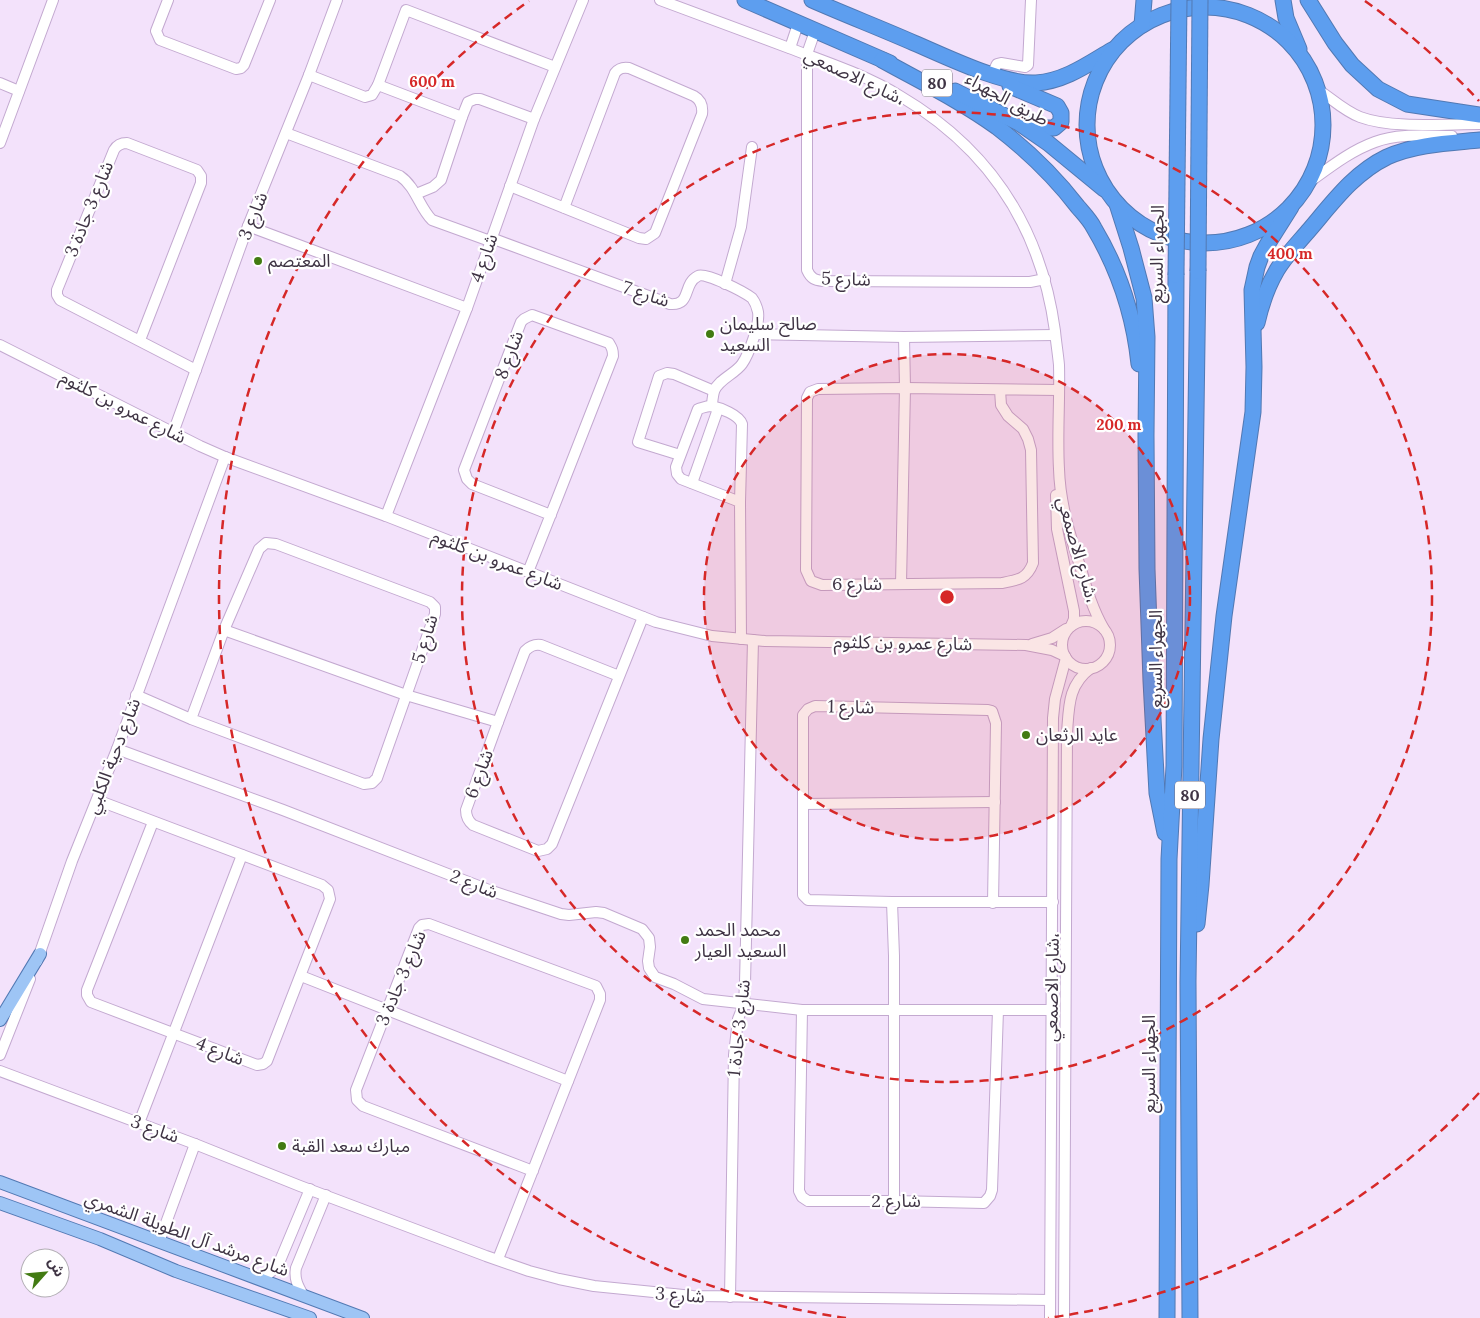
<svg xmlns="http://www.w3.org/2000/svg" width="1480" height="1318" font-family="Lora,'Noto Sans Arabic',serif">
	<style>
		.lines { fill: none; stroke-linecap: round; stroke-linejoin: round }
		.minor-casing { stroke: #c3a9d0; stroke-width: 12 }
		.major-casing { stroke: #5279b3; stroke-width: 14 }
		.highway-casing { stroke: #5279b3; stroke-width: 17 }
		.minor { stroke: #fff; stroke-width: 10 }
		.major { stroke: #9ec5f5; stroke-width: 12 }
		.highway { stroke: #5d9eef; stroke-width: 15 }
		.highway-bridge-casing { stroke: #5279b3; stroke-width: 17; stroke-linecap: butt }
		.highway-bridge { stroke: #5d9eef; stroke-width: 15 }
		.ring { fill: none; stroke: #d62828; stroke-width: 2.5; stroke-dasharray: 9 6 }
		.poi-dot { fill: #427b12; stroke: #fff; stroke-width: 2 }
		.labels { text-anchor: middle; stroke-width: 4.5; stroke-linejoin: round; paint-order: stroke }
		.shield { fill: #fff; stroke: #79717c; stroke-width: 1 }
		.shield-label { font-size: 16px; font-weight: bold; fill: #3f3444 }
		.street-label { font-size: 18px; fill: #3f3444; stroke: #fff }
		.poi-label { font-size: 18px; fill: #3f3444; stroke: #fff; text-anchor: start }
		.centre { fill: #d62828; stroke: #fff; stroke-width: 2.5 }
		.ring-label { font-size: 15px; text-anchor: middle; font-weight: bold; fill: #d62828; stroke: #fff; stroke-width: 4.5; stroke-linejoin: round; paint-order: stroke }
	</style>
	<rect width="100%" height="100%" fill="#f3e2fb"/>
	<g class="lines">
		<g class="minor-casing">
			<g id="minor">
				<polyline points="168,0 156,31 160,40 236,69 241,68 244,65 270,0"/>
				<path d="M660,0c43,16 86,32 129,48 37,14 77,27 111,48 90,53 141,132 155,235 1,11 3,23 4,34 1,35 -2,69 0,104 1,34 11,67 22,100 6,21 12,41 23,60"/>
				<path d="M815,31l-8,23v216c4,9 8,10 16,11l207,1 15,-3"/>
				<polyline points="790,48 798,24"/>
				<polyline points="992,74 997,64 1001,63 1025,67 1028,65 1031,0"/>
				<polyline points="309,75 365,97 372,95 378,85 406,10 555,67"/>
				<polyline points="0,83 19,91"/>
				<polyline points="378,85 462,117"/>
				<path d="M1317,89c14,9 27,22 43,28 32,12 85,7 120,7"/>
				<path d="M286,133l114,43c16,11 19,31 32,44l58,21"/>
				<polyline points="0,143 53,0"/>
				<path d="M1308,183c21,-15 42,-32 67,-41 24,-9 52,-6 77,-6"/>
				<path d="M510,186l129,52 7,1 9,-6 47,-119c1,-8 -1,-14 -8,-18l-65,-28c-6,-1 -10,0 -14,5l-51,135"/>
				<polyline points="416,194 433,187 441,180 462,117 468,102 475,99 480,99 534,119"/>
				<polyline points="248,226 467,308"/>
				<path d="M491,238l179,66c22,2 12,-20 28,-28 8,-4 46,16 54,22 3,4 5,9 6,14 2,12 -9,42 -16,52 -7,10 -23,15 -28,27 -1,5 -2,11 -2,15"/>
				<polyline points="725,284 741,227 752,147"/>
				<polyline points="755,334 904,337 1055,335"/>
				<path d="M140,340l61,-157v-7l-4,-6 -70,-27c-6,0 -10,2 -13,7l-57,140v5l3,5 136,70"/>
				<polyline points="0,345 200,446 225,457 386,516 656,622 712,636 765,641 1026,645 1052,650 1065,656"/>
				<path d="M1000,390l1,15 7,11 15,13 5,10 3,11 2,113c-6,16 -15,17 -31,20l-180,2 -11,-4 -5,-11 1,-172 3,-6 8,-3 87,-1 154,2"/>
				<polyline points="173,433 248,226 309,75 337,0"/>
				<polyline points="680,455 638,442 659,376 667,373 674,374 714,391"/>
				<polyline points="692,483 718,409"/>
				<polyline points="1056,495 1057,529 1074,611 1074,619 1071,626"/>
				<path d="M740,502l-59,-23 -4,-5 -1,-7 22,-58c4,-1 8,-3 13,-3 10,2 28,9 31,18l-2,78 1,137"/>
				<polyline points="386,516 467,308 534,119 583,0"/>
				<path d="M528,572l29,-73 56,-143c0,-6 -1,-8 -4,-13l-77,-28 -8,4 -3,3 -57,148 3,9 5,5 79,31"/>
				<polyline points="901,584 905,388 904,337"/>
				<circle cx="1086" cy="645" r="24"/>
				<polyline points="224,630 406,695 498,722"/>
				<polyline points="1032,644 1052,638 1066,629"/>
				<path d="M619,676l-78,-31c-7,-1 -11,1 -16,6l-27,71 -32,88c0,6 2,11 7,15l65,26 9,-2 5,-5 91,-227"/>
				<polyline points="136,695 191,719 364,784 372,783 377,778 435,614 435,607 430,602 276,544 266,543 259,549 224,630 191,719"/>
				<polyline points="117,749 283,810 489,890 561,914 569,915 596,912 604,913 642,929 649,938 650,947 648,961 649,968 655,977 674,984 703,999 802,1010 1051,1010"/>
				<polyline points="97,800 322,885 328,890 330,899 267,1061 263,1064 257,1065 91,1002 87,995 87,990 153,822"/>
				<polyline points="803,804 995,802"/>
				<polyline points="892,902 894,956 894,1201"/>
				<polyline points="993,903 996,723 992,711 988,710 815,706 808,709 803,715 803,895 808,900 892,902 1053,902"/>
				<polyline points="37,961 72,861 117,749 225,457"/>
				<polyline points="301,976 568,1081"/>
				<polyline points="802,1010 799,1191 802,1197 808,1201 894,1201 984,1203 990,1196 992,1190 998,1010"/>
				<polyline points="0,1055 30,979"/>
				<polyline points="0,1071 195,1144 300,1186 486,1256 529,1271 559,1279 594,1286 693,1296 1050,1300"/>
				<polyline points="139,1123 242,855"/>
				<polyline points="159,1242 195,1144"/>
				<polyline points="498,1259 600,1000 600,994 596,986 429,924 422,925 419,928 356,1090 357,1100 363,1106 533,1171"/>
				<path d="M256,1277c11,-1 16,-4 23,-14l31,-74"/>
				<path d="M303,1295c-5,-9 -9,-16 -7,-27l30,-73"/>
				<polyline points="730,1297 734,1055 738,1019 744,1004 745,983 753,640"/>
				<polyline points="1050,1318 1053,718 1055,699 1066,658"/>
				<path d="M1064,1318l3,-585c2,-27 1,-48 24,-65"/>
			</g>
		</g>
		<g class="major-casing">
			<g id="major">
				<polyline points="0,1020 40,954"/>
				<polyline points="0,1182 363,1318"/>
				<polyline points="0,1203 100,1239 176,1271 310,1318"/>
			</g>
		</g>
		<g class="highway-casing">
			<g id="highway">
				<polyline points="745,0 890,63"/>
				<path d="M812,0c34,15 68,28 102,43 31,13 89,42 122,40 29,-2 52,-19 76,-33"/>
				<polyline points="1283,0 1286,18 1299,49"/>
				<polyline points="1308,0 1335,43 1352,65 1378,89 1407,104 1480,115"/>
				<circle cx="1205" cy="125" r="118"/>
				<polyline points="1142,25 1144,0"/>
				<path d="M882,60c38,21 79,41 115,67 30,23 58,50 81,80 6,7 12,13 16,21 25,42 40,88 45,136"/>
				<polyline points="1010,86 1057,106 1061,113 1061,122 1054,128 1047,128 1025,121"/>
				<polyline points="955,91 1019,123 1048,143 1104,189"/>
				<polyline points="1117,204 1131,248 1144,298 1147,337 1146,435 1147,569 1151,681 1157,793 1165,833"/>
				<path d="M1257,323c4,-18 10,-36 20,-53 9,-15 22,-28 33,-41 23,-27 44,-56 77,-72 29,-13 62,-14 93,-17"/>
				<polyline points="1197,924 1201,885 1211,739 1224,616 1253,412 1254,367 1252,290 1257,267 1261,256 1267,245 1291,207"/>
				<polyline points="1167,1318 1169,859 1174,766 1176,275"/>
				<polyline points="1190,1318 1188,982 1198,271"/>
			</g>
		</g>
		<use href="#minor" class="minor"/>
		<use href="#major" class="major"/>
		<use href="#highway" class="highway"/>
		<g class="highway-bridge-casing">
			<g id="highway-bridge">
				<polyline points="1198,271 1200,0"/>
				<polyline points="1176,275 1179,0"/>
			</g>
		</g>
		<use href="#highway-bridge" class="highway-bridge"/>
	</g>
	<circle cx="947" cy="597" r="243" fill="#d62828" fill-opacity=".12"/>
	<g class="ring">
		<circle cx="947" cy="597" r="243"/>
		<circle cx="947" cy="597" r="485"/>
		<path d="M1479 1093A728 728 0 0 1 1048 1318M846 1318A728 728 0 0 1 529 1M1365 1A728 728 0 0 1 1479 101"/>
	</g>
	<g class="poi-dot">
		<circle cx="258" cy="261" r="5"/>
		<circle cx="710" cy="334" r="5"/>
		<circle cx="1026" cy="735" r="5"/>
		<circle cx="685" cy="940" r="5"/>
		<circle cx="282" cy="1146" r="5"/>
	</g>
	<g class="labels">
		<g class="shield">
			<rect x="922" y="69.5" width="30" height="27" rx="4"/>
			<rect x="1175" y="781.5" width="30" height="27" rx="4"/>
		</g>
		<g class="shield-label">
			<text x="937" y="89">80</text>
			<text x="1190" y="801">80</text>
		</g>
		<g class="street-label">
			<text transform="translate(855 77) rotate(25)" y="6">شارع الاصمعي،</text>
			<text transform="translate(1007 99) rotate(29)" y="6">طريق الجهراء</text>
			<text transform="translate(89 209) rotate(-68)" y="6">شارع 3 جادة 3</text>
			<text transform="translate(253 216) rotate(-68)" y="6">شارع 3</text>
			<text transform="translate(1157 254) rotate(-89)" y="6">الجهراء السريع</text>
			<text transform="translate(484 258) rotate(-71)" y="6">شارع 4</text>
			<text transform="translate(846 279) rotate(2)" y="6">شارع 5</text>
			<text transform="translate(646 294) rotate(18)" y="6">شارع 7</text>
			<text transform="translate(509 355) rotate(-69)" y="6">شارع 8</text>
			<text transform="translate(123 407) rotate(27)" y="6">شارع عمرو بن كلثوم</text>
			<text transform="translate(1078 550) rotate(74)" y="6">شارع الاصمعي،</text>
			<text transform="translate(497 560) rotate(21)" y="6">شارع عمرو بن كلثوم</text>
			<text x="857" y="590">شارع 6</text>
			<text transform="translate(425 639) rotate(-73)" y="6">شارع 5</text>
			<text transform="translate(903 643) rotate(1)" y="6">شارع عمرو بن كلثوم</text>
			<text transform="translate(1156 659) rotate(-90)" y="6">الجهراء السريع</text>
			<text transform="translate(851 707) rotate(1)" y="6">شارع 1</text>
			<text transform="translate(113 756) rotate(-69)" y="6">شارع دحية الكلبي</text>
			<text transform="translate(479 774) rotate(-70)" y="6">شارع 6</text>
			<text transform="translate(474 884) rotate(21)" y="6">شارع 2</text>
			<text transform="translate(401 978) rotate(-67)" y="6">شارع 3 جادة 3</text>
			<text transform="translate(1052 987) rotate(-89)" y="6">شارع الاصمعي،</text>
			<text transform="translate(739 1028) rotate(-84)" y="6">شارع 3 جادة 1</text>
			<text transform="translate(220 1051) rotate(21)" y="6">شارع 4</text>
			<text transform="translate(1149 1064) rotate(-90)" y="6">الجهراء السريع</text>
			<text transform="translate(155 1129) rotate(20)" y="6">شارع 3</text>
			<text x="896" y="1207">شارع 2</text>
			<text transform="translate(187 1234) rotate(20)" y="6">شارع مرشد آل الطويلة الشمري</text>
			<text transform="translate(680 1295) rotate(4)" y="6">شارع 3</text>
		</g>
		<g class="poi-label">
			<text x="268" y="267">المعتصم</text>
			<text x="720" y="330">صالح سليمان<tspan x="720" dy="21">السعيد</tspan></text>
			<text x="1036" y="741">عايد الرثعان</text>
			<text x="695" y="936">محمد الحمد<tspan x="695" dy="21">السعيد العيار</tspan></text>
			<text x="292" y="1152">مبارك سعد القبة</text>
		</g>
	</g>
	<circle cx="947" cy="597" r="8" class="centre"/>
	<g class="ring-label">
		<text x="432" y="87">600 m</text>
		<text x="1290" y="259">400 m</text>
		<text x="1119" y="430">200 m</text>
	</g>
	<g transform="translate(45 1273) rotate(63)"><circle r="24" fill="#ffffff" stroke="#b2aeb4"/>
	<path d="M0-4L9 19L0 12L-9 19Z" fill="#427b12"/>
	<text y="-8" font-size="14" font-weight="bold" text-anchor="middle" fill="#3f3444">ش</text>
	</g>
</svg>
